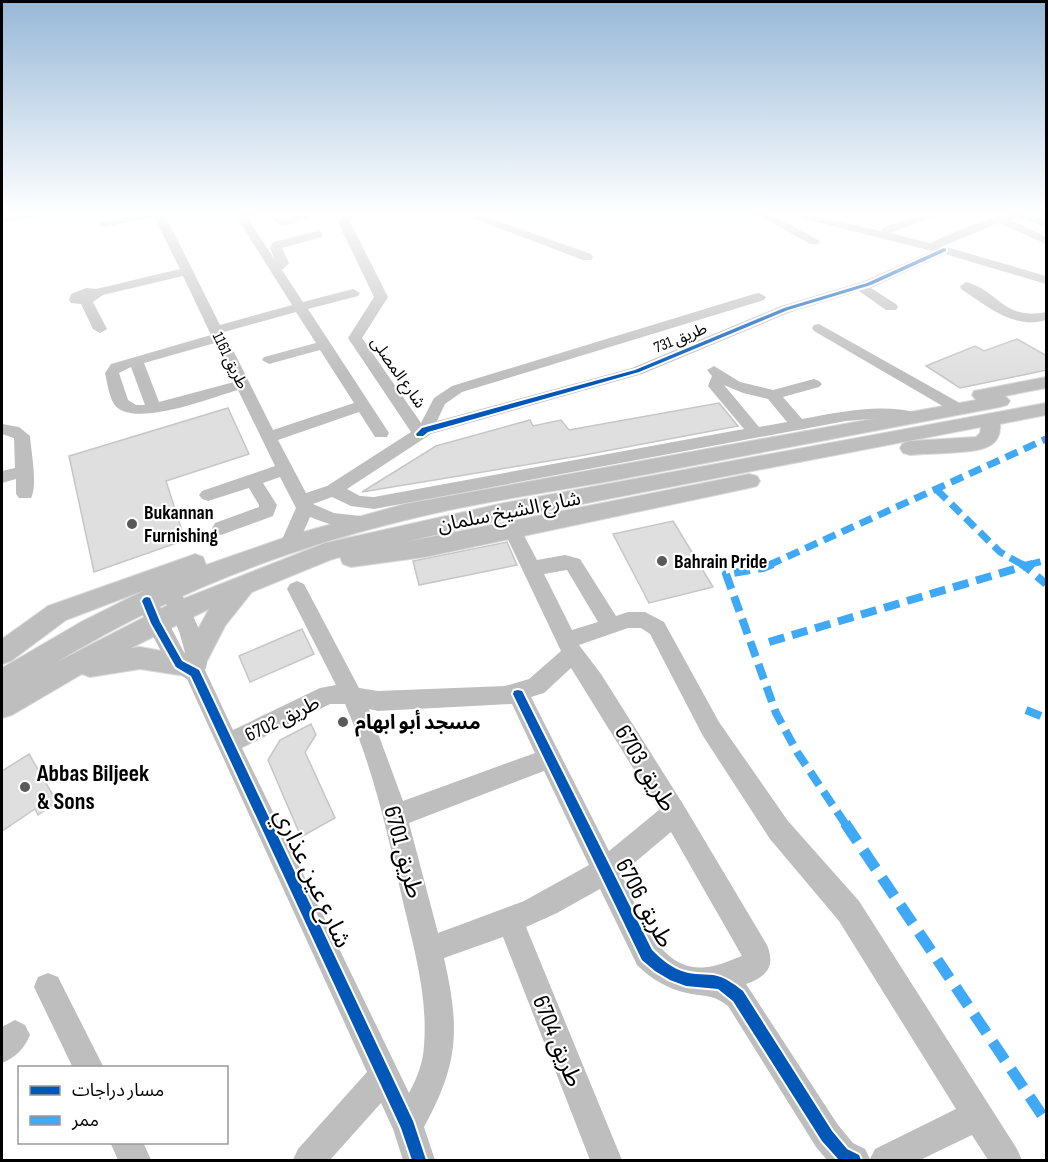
<svg xmlns="http://www.w3.org/2000/svg" width="1048" height="1162" font-family="'Sofia Sans Condensed','Noto Sans Arabic',sans-serif">
	<style>
		.building { fill: #dfdfdf; stroke: #c6c6c6; stroke-width: 1.5 }
		.lines { fill: none; stroke-linecap: round; stroke-linejoin: round }
		.major-casing { stroke: #dbdbdb; stroke-width: 2 }
		.minor { fill: #bebebe; fill-rule: evenodd }
		.major { fill: #bebebe; fill-rule: evenodd }
		.quiet-far2 { stroke: #3fa9f5; stroke-width: 7; stroke-dasharray: 13 7; stroke-linecap: butt }
		.quiet-far1 { stroke: #3fa9f5; stroke-width: 8; stroke-dasharray: 16 8; stroke-linecap: butt }
		.quiet { stroke: #3fa9f5; stroke-width: 11; stroke-dasharray: 22 11; stroke-linecap: butt }
		.cycleway-casing { stroke: #fff; stroke-width: 4 }
		.cycleway { fill: #0057b8; fill-rule: evenodd }
		.poi-dot { fill: #595959; stroke: #fff; stroke-width: 2 }
		.labels { text-anchor: middle; stroke-width: 4.5; stroke-linejoin: round; paint-order: stroke }
		.far-street-label { font-size: 16px; fill: #000; stroke: #fff }
		.street-label { font-size: 20px; fill: #000; stroke: #fff }
		.poi-label { font-size: 20px; font-weight: bold; fill: #000; stroke: #fff; text-anchor: start }
		.near-street-label { font-size: 24px; fill: #000; stroke: #fff }
		.near-poi-label { font-size: 24px; font-weight: bold; fill: #000; stroke: #fff; text-anchor: start }
	</style>
	<rect width="100%" height="100%" fill="#fff"/>
	<g class="building">
		<polygon points="1017,339 1047,356 1047,370 960,388 926,366 975,346 984,351"/>
		<polygon points="719,403 738,426 579,456 362,492 436,446 530,420 533,426 561,420 569,430"/>
		<polygon points="228,408 249,454 166,481 185,540 94,572 69,456"/>
		<polygon points="673,521 713,587 649,603 613,534"/>
		<polygon points="507,542 517,565 419,585 413,561"/>
		<polygon points="302,629 314,654 250,682 239,656"/>
		<polygon points="311,724 316,735 305,752 335,818 301,837 268,760 280,740"/>
		<polygon points="29,754 57,802 38,815 35,809 2,831 2,771"/>
	</g>
	<g class="lines">
		<g class="major-casing">
			<path id="major" d="M1046,377v11l-41,8 5,5 -3,4 -7,2c-128,24 -256,49 -384,73 -71,13 -144,23 -214,41 -123,30 -238,76 -347,142l115,-59 155,-61 179,-40 542,-100v12l-46,9c1,10 -3,19 -13,23 -15,7 -58,6 -77,8l-7,-2 -3,-5 3,-5 7,-2 66,-4 4,-4 1,-6 -477,92 -99,23 344,-68 8,2 3,5 -3,5 -8,2 -324,69 -74,10 -8,-3 -3,-7 -10,3 -78,32 -27,34 -19,37 -9,3 -5,-2 -4,8 -9,3 -39,-6 -50,8 -8,-3 -70,41 -10,3v-50l79,-46 64,-32 -79,30 -55,41 -9,3v-25l46,-33 139,-49 8,-3 8,3 3,8 86,-30 113,-31 571,-104 -4,-5 2,-4zM209,609l-25,46 -44,-8 -9,1z"/>
		</g>
		<g class="minor">
			<polygon points="25,213 49,213 43,216 2,223 2,217"/>
			<path d="M143,213h21l56,112 72,-20 -58,-92h10l31,47 -5,-12 3,-6 45,-11 4,2v4l-40,11 7,15 -7,7 21,32 50,-13 7,4 -2,3 -50,13 81,124 -2,4h-12l-16,-25 -81,28 28,53 21,-7 84,-54 -63,-94 26,-41 -36,-75 7,-9h11l-6,9 38,75 -26,41 59,85 13,-25 18,-12 302,-92 5,-1 7,4 -2,3 -302,92 -17,12 -8,17 195,-53 149,-62 83,-25 68,-30 -143,-36 -1,-2h17l75,18 4,-4 42,-14h15l-1,2 -50,18 40,10 41,-18 40,-12h16l19,7v7l-20,-7h-15l35,17v7l-47,-21 -56,23 103,30v8l-101,-30 -74,34 25,16 2,3 -2,3h-10l-27,-19 -68,21 -149,62 -211,60 -84,55 13,7 14,1 370,-68 -36,-43 4,-10 -5,-6 7,-4 26,16 33,8 41,-11 5,2 3,3 -3,3 -36,10 19,22c39,-7 78,-16 117,-6l2,4 -2,4 -6,1 -30,-4 -37,3 -472,88 -23,-3 -19,-9 -19,7 21,9 35,4 3,5 -3,5c-18,5 -42,-3 -59,-10l-14,32 -7,2 -7,-2 -2,-5 16,-36 -16,-31 -17,6 14,22 -4,11 -52,19 -6,-2 -3,-5 3,-5 44,-16v-2l-10,-17 -41,13 -6,-2 -3,-4 3,-4 73,-25 -37,-76c-25,7 -107,40 -124,14 -5,-8 -7,-22 -9,-31l6,-9 100,-29 -28,-59 -80,19 -10,7 14,27 -7,4 -7,-4 -12,-25 -10,-1 -2,-3 2,-6 15,-6 10,1 84,-20 -26,-52 -49,10 -6,-3 2,-2zM296,312l20,31 -52,14 -2,3 7,4 51,-14 34,53 -81,27 -49,-98zM215,343l19,39 -75,20 -15,-39zM131,367l14,38h-9l-8,-5 -9,-27zM724,385l19,8 25,6 19,23 -28,5z"/>
			<polygon points="264,213 276,213 284,219 298,216 297,213 308,213 311,216 308,220 282,226"/>
			<polygon points="459,213 475,213 591,254 593,257 591,260 583,260"/>
			<polygon points="755,213 769,213 820,241 818,244 810,244"/>
			<path d="M966,282c34,9 37,39 80,30v8c-32,10 -59,-14 -85,-31l-1,-3z"/>
			<polygon points="819,324 958,402 960,405 958,408 946,408 814,331 812,328 814,325"/>
			<path d="M2,424l17,3 11,9c1,15 8,51 1,62h-12l-3,-4v-15l-14,4v-12l13,-3 -1,-30 -12,-4z"/>
			<path d="M512,522l6,2 19,36 28,-5 15,4 36,57 12,-4h17l19,10 55,100 69,99 71,80 158,248 5,11h-34l-16,-25 -52,25h-93l-11,-13 -88,-141c-15,-12 -23,-9 -41,-13 -19,-4 -36,-14 -50,-28l-37,-76 -43,24 -31,14 96,233h-32l-87,-223 -59,21c16,71 15,105 -20,169l11,33h-32l-10,-31 -12,-26 -51,57h-37l5,-11 69,-77 -180,-393 -16,-9 -25,-47 -9,-22 3,-6 7,-2 7,2 32,61 -7,-25 -15,-32 3,-6 7,-2 7,2c10,19 33,58 24,77l28,60 87,-42 16,-3 -49,-96 3,-5 7,-3 7,3 55,104 19,3 127,-5 24,-7 32,-28 -58,-122 3,-5zM567,570l31,52 -26,8 -28,-56zM628,628h13l9,6 53,102 67,103 69,82 117,188 -81,40 -5,10 -5,-10 -12,-6 -15,-18 -92,-141c20,-7 30,-17 21,-39l-84,-141 -82,-130 -22,-29zM571,668l88,142 -50,41 -78,-154 13,-4zM330,704h15c28,63 43,131 58,198 11,47 25,94 21,144 -1,17 -7,32 -15,47l-167,-345zM512,704l23,49 -132,48 -34,-92 9,2zM544,771l45,94 -65,36 -86,32 -29,-110zM671,832l71,124c-11,4 -24,10 -35,11 -49,7 -69,-59 -86,-93z"/>
			<polygon points="48,973 58,977 104,1068 73,1068 34,987 38,977"/>
			<path d="M15,1020l10,5 5,10c-6,14 -14,22 -28,28v-36z"/>
			<polygon points="110,1142 143,1142 151,1160 118,1160"/>
		</g>
		<use href="#major" class="major"/>
		<g class="quiet-far2">
			<polyline points="937,490 1000,552 1023,565"/>
			<polyline points="769,565 1046,439"/>
			<polyline points="1028,565 1046,560"/>
		</g>
		<g class="quiet-far1">
			<polyline points="773,564 763,568 726,574 776,713 797,752 846,825"/>
			<polyline points="1033,564 1025,566 1046,584"/>
			<polyline points="769,642 1025,566 1021,564"/>
			<polyline points="1026,710 1046,718"/>
		</g>
		<polyline class="quiet" points="845,823 1046,1121"/>
		<g class="cycleway-casing">
			<g id="cycleway">
				<polygon points="944,248 946,249 946,251 871,285 788,310 639,372 428,432 423,436 417,436 416,434 422,428 635,370 784,308 867,283"/>
				<polygon points="147,597 150,598 160,622 182,661 199,670 413,1121 426,1160 412,1160 401,1128 191,676 176,667 151,623 142,601 144,598"/>
				<path d="M518,690l4,1 130,259c8,8 17,16 27,20 11,5 23,4 34,5 12,2 21,9 30,16l89,140 15,18 12,6 2,5h-22l-17,-19 -89,-140 -15,-12 -32,-3 -16,-6 -15,-9 -13,-11 -129,-266 1,-3z"/>
			</g>
		</g>
		<use href="#cycleway" class="cycleway"/>
	</g>
	<linearGradient id="sky" x2="0" y2="1"><stop stop-color="#97b8d7"/><stop offset="0.57" stop-color="#fff"/><stop offset="1" stop-color="#fff" stop-opacity="0"/></linearGradient>
	<rect width="1048" height="375" fill="url(#sky)"/>
	<g class="poi-dot">
		<circle cx="132" cy="524" r="6"/>
		<circle cx="662" cy="561" r="6"/>
		<circle cx="343" cy="722" r="6"/>
		<circle cx="25" cy="787" r="6"/>
	</g>
	<g class="labels">
		<g class="far-street-label">
			<text transform="translate(680 337) rotate(-22)" y="6">طريق 731</text>
			<text transform="translate(231 360) rotate(64)" y="6">طريق 1161</text>
			<text transform="translate(399 372) rotate(55)" y="6">شارع المصلى</text>
		</g>
		<g class="street-label">
			<text transform="translate(509 511) rotate(-11)" y="7">شارع الشيخ سلمان</text>
			<text transform="translate(282 718) rotate(-26)" y="7">طريق 6702</text>
		</g>
		<g class="poi-label">
			<text x="144" y="519">Bukannan<tspan x="144" dy="23">Furnishing</tspan></text>
			<text x="674" y="568">Bahrain Pride</text>
			<text x="355" y="729">مسجد أبو ابهام</text>
		</g>
		<g class="near-street-label">
			<text transform="translate(646 768) rotate(59)" y="8">طريق 6703</text>
			<text transform="translate(404 852) rotate(75)" y="8">طريق 6701</text>
			<text transform="translate(313 878) rotate(65)" y="8">شارع عين عذاري</text>
			<text transform="translate(645 903) rotate(62)" y="8">طريق 6706</text>
			<text transform="translate(558 1041) rotate(68)" y="8">طريق 6704</text>
		</g>
		<g class="near-poi-label">
			<text x="37" y="781">Abbas Biljeek<tspan x="37" dy="28">&amp; Sons</tspan></text>
		</g>
	</g>
	<rect width="1048" height="1162" fill="none" stroke="#000000" stroke-width="6"/>
	<rect x="18" y="1066" width="210" height="78" fill="#ffffff" stroke="#999999" stroke-width="1.5"/>
	<rect x="30" y="1086" width="30" height="9" fill="#0057b8" stroke="#999999" stroke-width="1.5"/>
	<text x="72" y="1096" font-size="18" fill="#000000">مسار دراجات</text>
	<rect x="30" y="1116" width="30" height="9" fill="#3fa9f5" stroke="#999999" stroke-width="1.5"/>
	<text x="72" y="1126" font-size="18" fill="#000000">ممر</text>
</svg>
